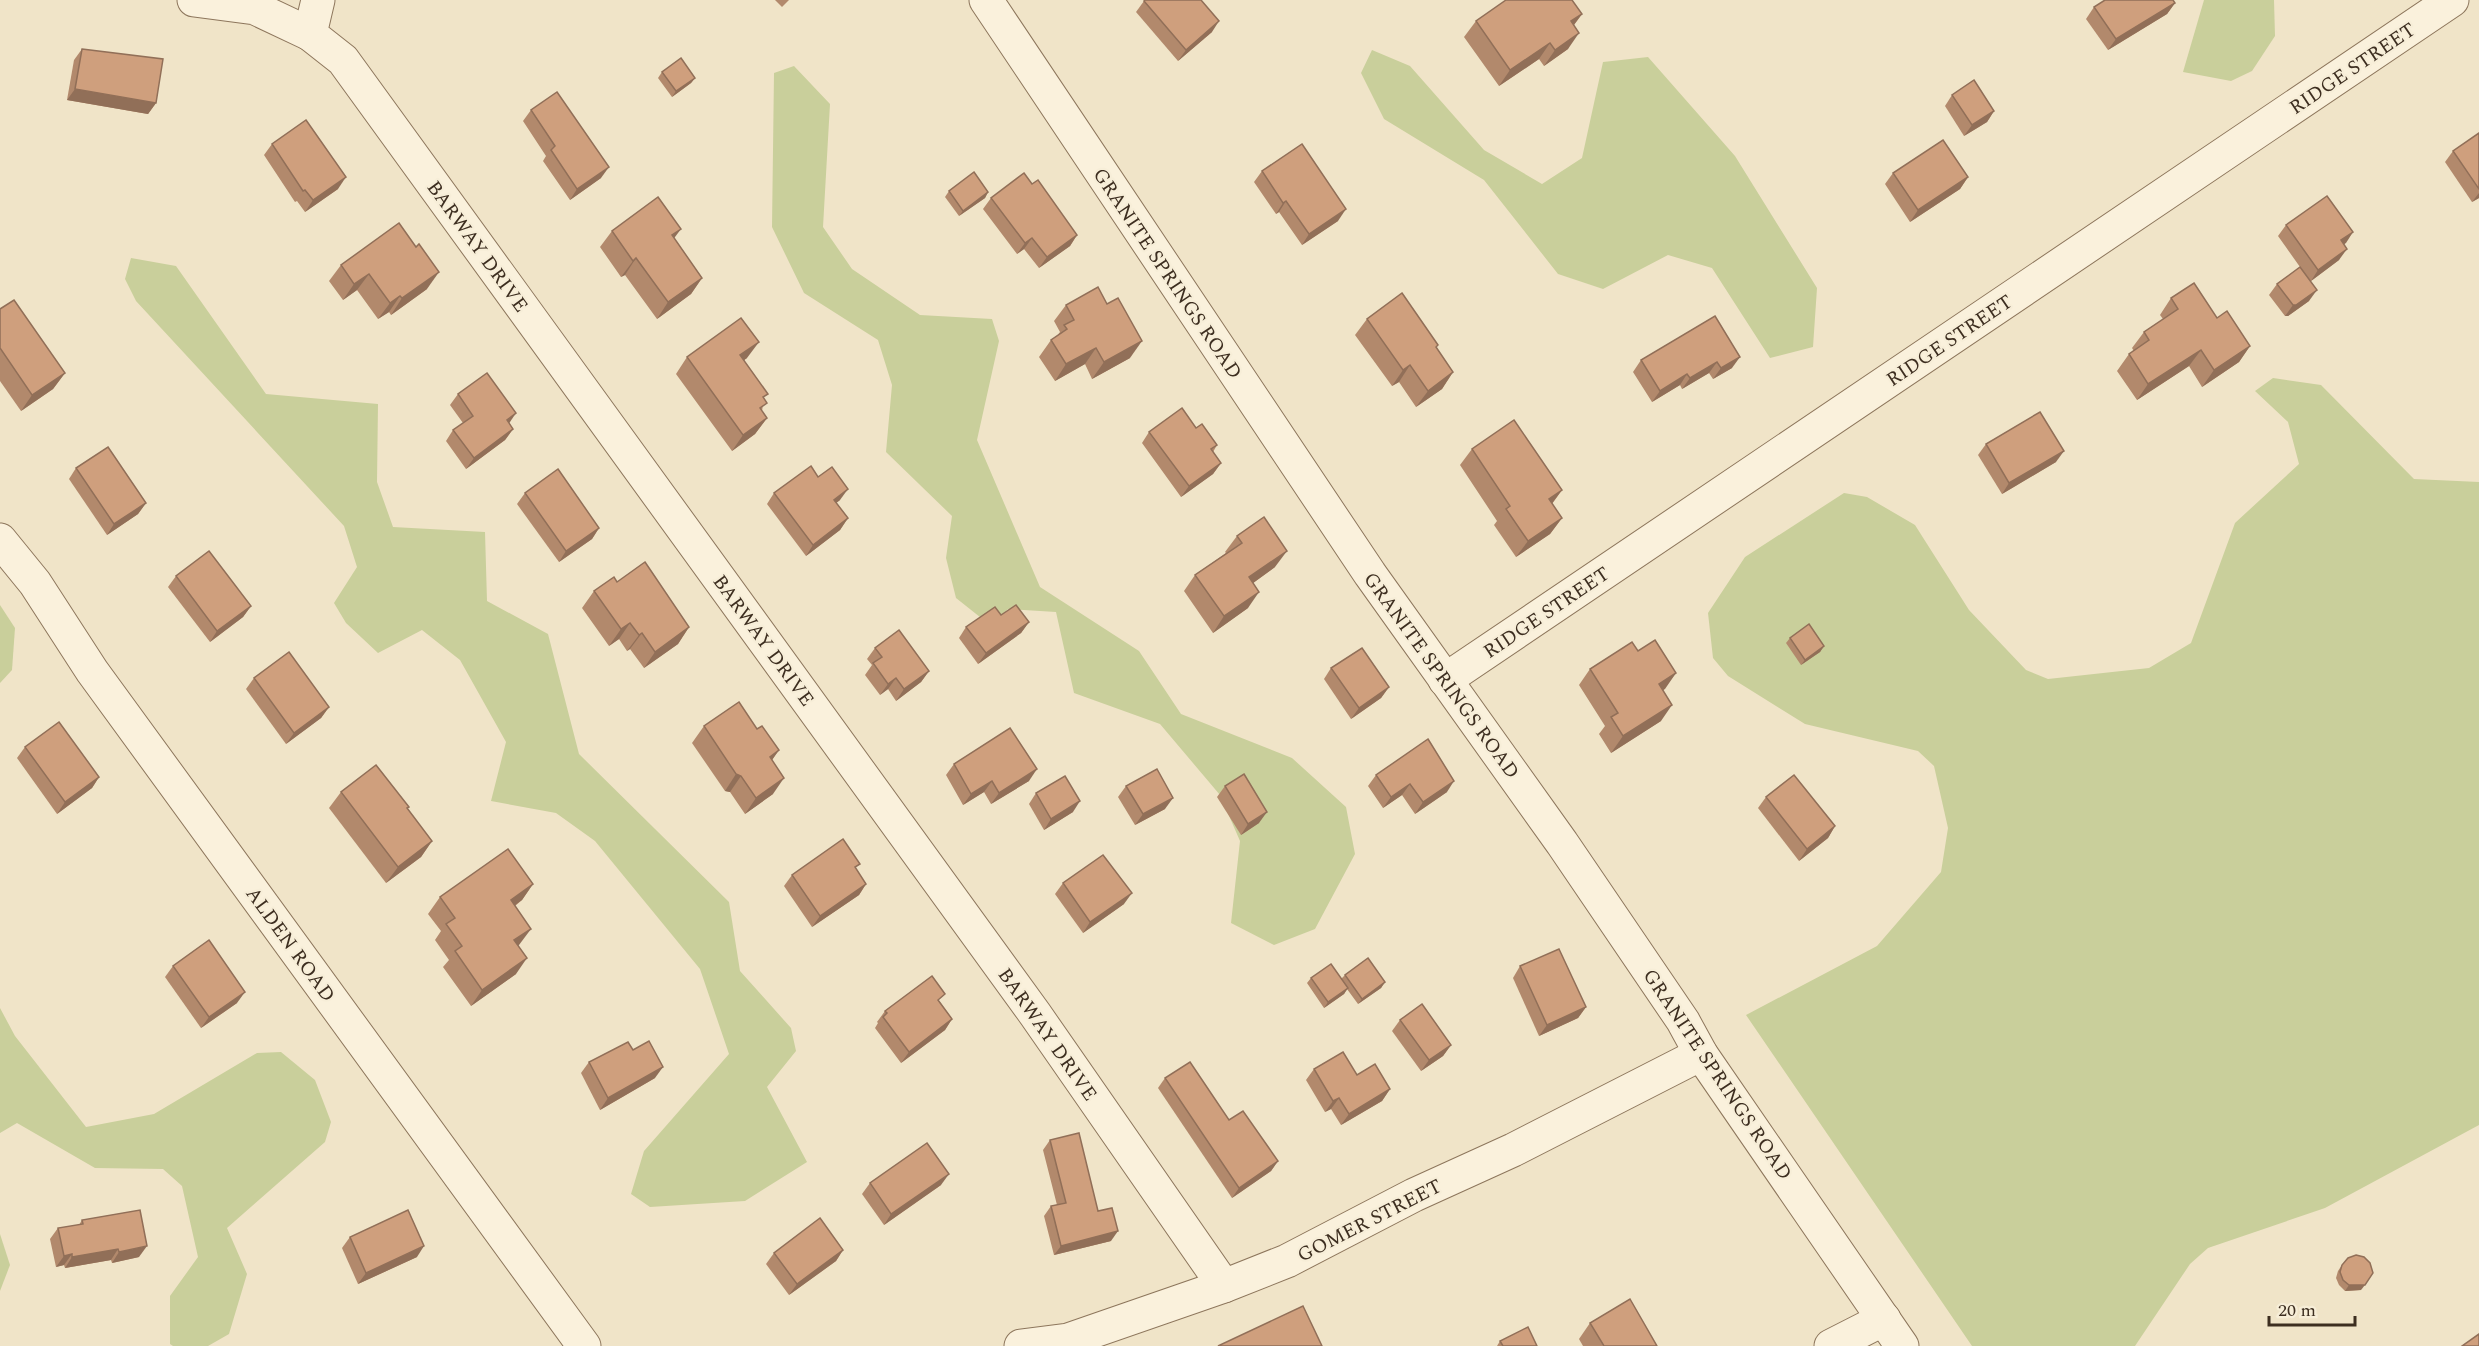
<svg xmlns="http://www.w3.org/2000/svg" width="2479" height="1346" font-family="Spectral,serif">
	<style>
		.green { fill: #c9cf9b }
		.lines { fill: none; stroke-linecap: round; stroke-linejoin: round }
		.minor-casing { stroke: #8d765c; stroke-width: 35 }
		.tertiary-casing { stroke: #8d765c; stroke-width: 35 }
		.minor { stroke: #faf1dc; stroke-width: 33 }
		.tertiary { stroke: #faf1dc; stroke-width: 33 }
		.wall { fill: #b2896c }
		.shaded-wall { fill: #916f58 }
		.building { fill: #cf9f7d; stroke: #916f58; stroke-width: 1.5 }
		.labels { text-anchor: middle; stroke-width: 4.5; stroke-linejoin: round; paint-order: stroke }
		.street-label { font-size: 20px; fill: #3d2e20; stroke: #f7eed8 }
	</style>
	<rect width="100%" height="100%" fill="#f0e4c8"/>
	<g class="green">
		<polygon points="2204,0 2274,0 2275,36 2252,71 2231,81 2183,72"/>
		<polygon points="1372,50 1410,66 1484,150 1542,184 1582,158 1603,62 1648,57 1735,156 1817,288 1813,347 1770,358 1712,268 1668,255 1603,289 1558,274 1484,180 1384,119 1361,73"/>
		<polygon points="794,66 830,104 823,227 852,269 920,315 992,319 999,341 977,440 1040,587 1139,651 1181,714 1292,758 1346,807 1355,854 1315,929 1274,945 1231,923 1240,841 1220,795 1160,724 1074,693 1056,612 1008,609 990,625 956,598 946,558 952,516 886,452 892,385 878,340 804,293 772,227 774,73"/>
		<polygon points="131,258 176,266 266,394 378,404 377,482 393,527 485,532 487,601 548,634 579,754 729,902 740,971 791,1028 796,1051 767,1087 807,1162 745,1201 650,1207 631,1194 644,1151 729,1054 700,969 595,841 556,813 491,801 506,742 460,660 422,630 378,653 346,623 334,603 357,567 344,526 136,301 125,279"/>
		<polygon points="2273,378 2321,385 2414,479 2479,482 2479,1125 2325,1208 2208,1248 2190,1264 2135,1346 1972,1346 1746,1015 1877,946 1941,872 1948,828 1934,766 1918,751 1805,724 1728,676 1713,658 1708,613 1745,557 1844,493 1867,497 1915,525 1969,610 2026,670 2048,679 2149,668 2191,643 2235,523 2299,464 2288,422 2255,391"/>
		<polygon points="0,605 15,628 12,670 0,683"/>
		<polygon points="0,1008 15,1036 86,1127 154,1114 257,1053 281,1052 315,1080 331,1122 325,1142 227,1228 247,1274 229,1334 208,1346 173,1346 170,1344 170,1296 198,1257 182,1186 163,1169 95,1168 17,1123 0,1133"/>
		<polygon points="0,1234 10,1265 0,1291"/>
	</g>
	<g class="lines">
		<g class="minor-casing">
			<g id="minor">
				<polyline points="194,0 255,8 310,34"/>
				<polyline points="318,0 310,34 343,60 1035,1014 1224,1286"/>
				<polyline points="0,540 35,583 92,671 584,1346"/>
				<polyline points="1445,680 2452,0"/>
				<polyline points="1831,1346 1884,1319"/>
			</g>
		</g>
		<g class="tertiary-casing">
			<g id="tertiary">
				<polyline points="986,0 1370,574 1562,843 1683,1021 1701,1054 1902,1346"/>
				<polyline points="1021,1346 1068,1340 1224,1286 1287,1261 1414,1195 1513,1150 1701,1054"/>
			</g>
		</g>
		<use href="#minor" class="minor"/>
		<use href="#tertiary" class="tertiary"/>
	</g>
	<g class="wall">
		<polygon points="775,0 789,0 782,7"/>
		<polygon points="1144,1 1212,32 1178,61 1136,12"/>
		<polygon points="2175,3 2167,14 2108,50 2086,19 2094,7"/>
		<polygon points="1582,14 1574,25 1568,49 1544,66 1539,59 1499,86 1464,37 1476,21"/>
		<polygon points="82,49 156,103 148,114 67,100 74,60"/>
		<polygon points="662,72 695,78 691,83 672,97 658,78"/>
		<polygon points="1952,95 1994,111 1987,122 1964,136 1945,106"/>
		<polygon points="531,110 601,178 570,200 543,161 546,156 523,121"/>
		<polygon points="2479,133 2479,198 2472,202 2445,162 2453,151"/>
		<polygon points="272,144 338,189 305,212 297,201 295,202 264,155"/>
		<polygon points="1262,171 1338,221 1302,245 1279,212 1276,214 1254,182"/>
		<polygon points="1893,173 1968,177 1960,189 1910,222 1885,184"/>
		<polygon points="1032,184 1077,235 1070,246 1039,268 1024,249 1017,254 983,209 991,198"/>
		<polygon points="949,191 988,192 985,198 959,216 945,197"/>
		<polygon points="2286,225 2353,232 2344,244 2339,260 2311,281 2309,301 2288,316 2285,316 2269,295 2277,284 2300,267 2278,236"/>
		<polygon points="612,231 674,238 702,278 691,294 657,319 625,275 621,277 600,247"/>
		<polygon points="341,265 427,289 391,315 389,312 378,319 357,290 343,300 329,281"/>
		<polygon points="2171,298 2217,318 2250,346 2239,362 2202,387 2189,366 2137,400 2117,371 2129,354 2134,351 2132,348 2144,332 2163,319 2160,315"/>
		<polygon points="1066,305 1130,358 1092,379 1085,364 1055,381 1039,357 1051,340 1057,336 1060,332 1054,321"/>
		<polygon points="0,309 65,373 53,389 21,411 0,381"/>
		<polygon points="1715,316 1732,368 1713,379 1709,373 1682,389 1680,385 1652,402 1633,372 1641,360"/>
		<polygon points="1367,319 1436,348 1453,372 1442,389 1416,407 1399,382 1392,386 1355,335"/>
		<polygon points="687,357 747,358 744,360 764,399 762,411 767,418 755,434 732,451 676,374"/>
		<polygon points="458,394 509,423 513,429 505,440 466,469 446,441 453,430 463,423 450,405"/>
		<polygon points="1196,428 1217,445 1213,452 1221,463 1213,474 1181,497 1142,443 1149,432"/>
		<polygon points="1986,444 2056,462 2002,494 1978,455"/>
		<polygon points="1472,449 1562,490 1552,504 1562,518 1550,534 1516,557 1494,525 1497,521 1460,465"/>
		<polygon points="76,468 146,503 138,514 107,535 69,479"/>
		<polygon points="818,477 840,500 836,503 848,518 840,530 806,556 767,504 774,493"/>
		<polygon points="525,493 599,528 592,539 559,562 517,504"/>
		<polygon points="1237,536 1275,567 1253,583 1248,608 1213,633 1184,591 1195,575 1226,553 1225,552"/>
		<polygon points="176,576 251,606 243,617 210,642 168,587"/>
		<polygon points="617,582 689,627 678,644 644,668 630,649 627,651 619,639 609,646 582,608 594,591"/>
		<polygon points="1001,615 1029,622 1021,633 978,664 959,638 966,627"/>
		<polygon points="1790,638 1824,646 1820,652 1801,665 1786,643"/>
		<polygon points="875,648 929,671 921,682 896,701 888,689 880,695 865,675 872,665 867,659"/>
		<polygon points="1638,651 1676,673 1663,690 1661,721 1611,753 1599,734 1605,726 1579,685 1590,669"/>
		<polygon points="1331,668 1389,687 1381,698 1351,719 1324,679"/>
		<polygon points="254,678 329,707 321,718 286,744 246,689"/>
		<polygon points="704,726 757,729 779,750 772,760 773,794 745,814 730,792 725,791 692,743"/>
		<polygon points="25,747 99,777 92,788 57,814 17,758"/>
		<polygon points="954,764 1029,781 991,804 984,792 963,805 946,775"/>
		<polygon points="1376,775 1447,792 1415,814 1402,795 1383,808 1368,786"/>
		<polygon points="1126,786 1165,809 1135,825 1118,797"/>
		<polygon points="1225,786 1259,823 1241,835 1217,797"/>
		<polygon points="341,792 407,809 432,841 421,857 386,883 329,808"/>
		<polygon points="1036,793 1073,812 1044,830 1029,804"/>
		<polygon points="1766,797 1835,826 1828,838 1799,861 1758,808"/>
		<polygon points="792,875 866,884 859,895 812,927 784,886"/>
		<polygon points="1063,883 1124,904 1083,933 1055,894"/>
		<polygon points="533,884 522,900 515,906 519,945 518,946 516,974 471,1006 443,967 449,960 435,940 441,931 428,914 440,897"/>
		<polygon points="173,966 237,1003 201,1028 165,977"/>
		<polygon points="1520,966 1586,1007 1578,1018 1539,1036 1513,978"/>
		<polygon points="1345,975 1385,982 1381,988 1358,1004 1347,989 1344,994 1324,1008 1307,983 1311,978 1341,979"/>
		<polygon points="940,1002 952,1019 945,1030 901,1063 875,1028 878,1023 877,1022 885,1011"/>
		<polygon points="1400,1020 1451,1045 1443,1056 1421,1071 1392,1031"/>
		<polygon points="633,1050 655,1078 600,1110 581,1073 589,1062"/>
		<polygon points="1314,1069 1357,1075 1390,1089 1382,1101 1341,1125 1331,1109 1325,1112 1306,1080"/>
		<polygon points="1165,1078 1229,1120 1278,1161 1271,1171 1232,1198 1158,1088"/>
		<polygon points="1050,1140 1098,1211 1111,1241 1054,1255 1044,1216 1051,1206 1057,1205 1043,1150"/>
		<polygon points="870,1183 941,1185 884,1225 862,1194"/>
		<polygon points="82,1220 139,1257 112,1263 111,1260 65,1268 64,1265 56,1267 50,1239 58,1228 79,1225"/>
		<polygon points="350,1237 417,1257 358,1284 342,1248"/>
		<polygon points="843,1250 836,1261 789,1295 766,1264 774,1253"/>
		<polygon points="2342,1265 2361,1290 2345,1291 2339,1285 2336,1278 2338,1271"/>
		<polygon points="1590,1323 1657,1346 1583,1346 1579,1339"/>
		<polygon points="1500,1341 1537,1346 1497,1346"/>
	</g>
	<g class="shaded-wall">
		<polygon points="2175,3 2167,14 2108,50 2116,39"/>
		<polygon points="1582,14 1570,30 1571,21"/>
		<polygon points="1219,21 1212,32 1178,61 1186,50"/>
		<polygon points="1579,33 1568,49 1544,66 1555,50"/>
		<polygon points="1550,43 1539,59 1499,86 1510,70"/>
		<polygon points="695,78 691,83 672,97 676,91"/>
		<polygon points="75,89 156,103 148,114 67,100"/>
		<polygon points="1994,111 1987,122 1964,136 1972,125"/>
		<polygon points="609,167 601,178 570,200 577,189"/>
		<polygon points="346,177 338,189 305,212 313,200"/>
		<polygon points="1968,177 1960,189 1910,222 1918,210"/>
		<polygon points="988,192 985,198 959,216 963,211"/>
		<polygon points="2479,193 2479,198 2472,202"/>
		<polygon points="1286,201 1279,212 1276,214 1283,203"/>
		<polygon points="1346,209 1338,221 1302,245 1309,234"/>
		<polygon points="681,229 669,245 672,235"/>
		<polygon points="2353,232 2346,243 2334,251 2341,240"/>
		<polygon points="1077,235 1070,246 1039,268 1047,257"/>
		<polygon points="1032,238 1024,249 1017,254 1025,243"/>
		<polygon points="2347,249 2339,260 2311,281 2318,270"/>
		<polygon points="636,258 625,275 621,277 633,261"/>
		<polygon points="439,272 427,289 391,315 402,298"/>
		<polygon points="369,274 357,290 343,300 354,284"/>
		<polygon points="702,278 691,294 657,319 668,302"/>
		<polygon points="2317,290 2309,301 2288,316 2285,316 2293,305"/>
		<polygon points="400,296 389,312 378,319 390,303"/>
		<polygon points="1142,341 1130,358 1092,379 1104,362"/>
		<polygon points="759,342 747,358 728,372 740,355"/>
		<polygon points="2250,346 2239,362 2202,387 2214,370"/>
		<polygon points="1096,348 1085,364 1055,381 1066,364"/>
		<polygon points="2201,350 2189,366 2137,400 2148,384"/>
		<polygon points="1740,357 1732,368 1713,379 1721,368"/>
		<polygon points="1717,362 1709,373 1682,389 1690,378"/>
		<polygon points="1410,365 1399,382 1392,386 1403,370"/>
		<polygon points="1453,372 1442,389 1416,407 1428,391"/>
		<polygon points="65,373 53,389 21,411 32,395"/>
		<polygon points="1687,374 1680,385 1652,402 1660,391"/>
		<polygon points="516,413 508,425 507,420"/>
		<polygon points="767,418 755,434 732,451 743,435"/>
		<polygon points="513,429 505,440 466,469 474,458"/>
		<polygon points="2064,451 2056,462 2002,494 2009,483"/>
		<polygon points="1221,463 1213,474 1181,497 1189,486"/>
		<polygon points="848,489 840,500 826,511 834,500"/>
		<polygon points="1562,490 1550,506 1549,499"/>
		<polygon points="146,503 138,514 107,535 114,524"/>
		<polygon points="848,518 840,530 806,556 813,545"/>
		<polygon points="1562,518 1550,534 1516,557 1528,541"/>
		<polygon points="599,528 592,539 559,562 566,551"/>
		<polygon points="1287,551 1275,567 1238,594 1249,577"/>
		<polygon points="1259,592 1248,608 1213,633 1224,616"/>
		<polygon points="251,606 243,617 210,642 217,631"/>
		<polygon points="1029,622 1021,633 978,664 986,653"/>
		<polygon points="630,623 619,639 609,646 621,629"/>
		<polygon points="689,627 678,644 644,668 655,652"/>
		<polygon points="642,633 630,649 627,651 639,635"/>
		<polygon points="1824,646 1820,652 1801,665 1805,660"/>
		<polygon points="929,671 921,682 896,701 904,689"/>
		<polygon points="1676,673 1665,689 1648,700 1659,684"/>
		<polygon points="896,678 888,689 880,695 888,684"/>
		<polygon points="1389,687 1381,698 1351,719 1359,708"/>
		<polygon points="1672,705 1661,721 1611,753 1623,736"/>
		<polygon points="329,707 321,718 286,744 294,733"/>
		<polygon points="779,750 767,767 770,757"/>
		<polygon points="1037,769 1029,781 991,804 999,793"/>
		<polygon points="736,774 741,776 730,792 725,791"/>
		<polygon points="99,777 92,788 57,814 65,802"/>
		<polygon points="784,778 773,794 745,814 756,798"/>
		<polygon points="992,781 984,792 963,805 971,794"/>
		<polygon points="1454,781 1447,792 1415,814 1423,802"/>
		<polygon points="1410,784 1402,795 1383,808 1391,797"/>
		<polygon points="1173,798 1165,809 1135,825 1143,814"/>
		<polygon points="1080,801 1073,812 1044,830 1051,819"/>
		<polygon points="1267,812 1259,823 1241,835 1248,824"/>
		<polygon points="1835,826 1828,838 1799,861 1807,849"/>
		<polygon points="432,841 421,857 386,883 398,867"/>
		<polygon points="533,884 522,900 499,917 511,900"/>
		<polygon points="866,884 859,895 812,927 820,916"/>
		<polygon points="1132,893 1124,904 1083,933 1090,922"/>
		<polygon points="531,929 519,945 503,957 514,940"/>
		<polygon points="527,958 516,974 471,1006 482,990"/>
		<polygon points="1385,982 1381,988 1358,1004 1362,999"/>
		<polygon points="1348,988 1344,994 1324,1008 1328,1002"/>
		<polygon points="245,992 237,1003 201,1028 209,1017"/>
		<polygon points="1586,1007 1578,1018 1539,1036 1547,1025"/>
		<polygon points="952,1019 945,1030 901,1063 909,1052"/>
		<polygon points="1451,1045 1443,1056 1421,1071 1429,1060"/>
		<polygon points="663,1067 655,1078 600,1110 608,1098"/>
		<polygon points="1390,1089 1382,1101 1341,1125 1349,1114"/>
		<polygon points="1339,1098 1331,1109 1325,1112 1333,1101"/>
		<polygon points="1278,1161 1271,1171 1232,1198 1239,1188"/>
		<polygon points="949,1174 941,1185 884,1225 891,1214"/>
		<polygon points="1118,1231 1111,1241 1054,1255 1061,1246"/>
		<polygon points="147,1246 139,1257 112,1263 119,1252"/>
		<polygon points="424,1246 417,1257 358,1284 366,1273"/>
		<polygon points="118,1249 111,1260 65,1268 72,1257"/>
		<polygon points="843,1250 836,1261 789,1295 797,1284"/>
		<polygon points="72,1254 64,1265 56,1267 64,1256"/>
		<polygon points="2349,1285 2365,1285 2361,1290 2345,1291"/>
	</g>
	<g class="building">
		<polygon points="1145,0 1201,0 1219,21 1186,50 1144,1"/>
		<polygon points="1506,0 1572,0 1582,14 1571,21 1579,33 1555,50 1550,43 1510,70 1476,21"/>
		<polygon points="2105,0 2173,0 2175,3 2116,39 2094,7"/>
		<polygon points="82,49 163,59 156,103 75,89"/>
		<polygon points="681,58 695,78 676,91 662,72"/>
		<polygon points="1974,80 1994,111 1972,125 1952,95"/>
		<polygon points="557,92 609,167 577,189 551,150 555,146 531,110"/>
		<polygon points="306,120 346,177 313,200 305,190 303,191 272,144"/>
		<polygon points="2479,133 2479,189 2453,151"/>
		<polygon points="1943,140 1968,177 1918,210 1893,173"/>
		<polygon points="1302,144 1346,209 1309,234 1286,201 1283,203 1262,171"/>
		<polygon points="974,172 988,192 963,211 949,191"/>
		<polygon points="1024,173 1032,184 1038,180 1077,235 1047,257 1032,238 1025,243 991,198"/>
		<polygon points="2327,196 2353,232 2341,240 2347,249 2318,270 2286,225"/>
		<polygon points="658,197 681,229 672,235 702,278 668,302 636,258 633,261 612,231"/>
		<polygon points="399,223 416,247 419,244 439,272 402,298 400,296 390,303 369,274 354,284 341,265"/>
		<polygon points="2300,267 2317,290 2296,305 2293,305 2277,284"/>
		<polygon points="2194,283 2217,318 2227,311 2250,346 2214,370 2201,350 2148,384 2129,354 2149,340 2144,332 2178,309 2171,298"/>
		<polygon points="1098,287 1107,304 1118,298 1142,341 1104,362 1096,348 1066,364 1051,340 1067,329 1064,325 1074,320 1066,305"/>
		<polygon points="1402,293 1438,345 1436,347 1453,372 1428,391 1410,365 1403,370 1367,319"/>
		<polygon points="14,300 65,373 32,395 0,348 0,309"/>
		<polygon points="1715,316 1740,357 1721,368 1717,362 1690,378 1687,374 1660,391 1641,360"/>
		<polygon points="741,318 759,342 740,355 768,394 763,397 767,403 760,408 767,418 743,435 687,357"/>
		<polygon points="487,373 516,413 507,420 513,429 474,458 453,430 473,416 458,394"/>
		<polygon points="1182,408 1196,428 1202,424 1217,445 1211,449 1221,463 1189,486 1149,432"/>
		<polygon points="2040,412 2064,451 2009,483 1986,444"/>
		<polygon points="1514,420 1562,490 1549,499 1562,518 1528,541 1506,509 1510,506 1472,449"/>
		<polygon points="108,447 146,503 114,524 76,468"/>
		<polygon points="811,466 818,477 832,467 848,489 834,500 848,518 813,545 774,493"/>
		<polygon points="558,469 599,528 566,551 525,493"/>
		<polygon points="1264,517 1287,551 1249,577 1259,592 1224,616 1195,575 1242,543 1237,536"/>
		<polygon points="209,551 251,606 217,631 176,576"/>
		<polygon points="645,562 689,627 655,652 642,633 639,635 630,623 621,629 594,591 614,577 617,582"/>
		<polygon points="1016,605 1029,622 986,653 966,627 995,607 1001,615"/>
		<polygon points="1809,624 1824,646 1805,660 1790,638"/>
		<polygon points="899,630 929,671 904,689 896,678 888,684 873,663 882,657 875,648"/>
		<polygon points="1655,640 1676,673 1659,684 1672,705 1623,736 1611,717 1618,713 1590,669 1632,642 1638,651"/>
		<polygon points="1362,648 1389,687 1359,708 1331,668"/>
		<polygon points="289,652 329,707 294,733 254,678"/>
		<polygon points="739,702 757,729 762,726 779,750 770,757 784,778 756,798 741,776 736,774 704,726"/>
		<polygon points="59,722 99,777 65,802 25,747"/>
		<polygon points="1010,728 1037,769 999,793 992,781 971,794 954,764"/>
		<polygon points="1428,739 1454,781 1423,802 1410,784 1391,797 1376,775"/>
		<polygon points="376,765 409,807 407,808 432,841 398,867 341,792"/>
		<polygon points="1157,769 1173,798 1143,814 1126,786"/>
		<polygon points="1244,774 1267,812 1248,824 1225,786"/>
		<polygon points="1794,775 1835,826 1807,849 1766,797"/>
		<polygon points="1065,776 1080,801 1051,819 1036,793"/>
		<polygon points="843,839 860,864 855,867 866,884 820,916 792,875"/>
		<polygon points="508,849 533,884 511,900 531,929 514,940 527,958 482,990 455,951 462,946 446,924 455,918 440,897"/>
		<polygon points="1103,855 1132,893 1090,922 1063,883"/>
		<polygon points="209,940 245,992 209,1017 173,966"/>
		<polygon points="1559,949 1586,1007 1547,1025 1520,966"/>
		<polygon points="1368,958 1385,982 1362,999 1345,975"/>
		<polygon points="1331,964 1348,988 1328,1002 1311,978"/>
		<polygon points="932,976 945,994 938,1000 952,1019 909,1052 883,1017 887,1013 885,1011"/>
		<polygon points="1422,1004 1451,1045 1429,1060 1400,1020"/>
		<polygon points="649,1041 663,1067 608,1098 589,1062 628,1042 633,1050"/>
		<polygon points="1343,1052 1357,1075 1375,1064 1390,1089 1349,1114 1339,1098 1333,1101 1314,1069"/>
		<polygon points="1190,1062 1229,1120 1243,1111 1278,1161 1239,1188 1165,1078"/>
		<polygon points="1079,1133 1098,1211 1112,1208 1118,1231 1061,1246 1051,1206 1066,1203 1050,1140"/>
		<polygon points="927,1143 949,1174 891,1214 870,1183"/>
		<polygon points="140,1210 147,1246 119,1252 118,1249 72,1257 72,1254 64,1256 58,1228 83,1224 82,1220"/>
		<polygon points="408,1210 424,1246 366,1273 350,1237"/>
		<polygon points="820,1218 843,1250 797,1284 774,1253"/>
		<polygon points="2356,1255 2364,1257 2370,1263 2373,1273 2365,1285 2349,1285 2343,1280 2340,1272 2342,1265 2348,1258"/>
		<polygon points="1630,1299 1657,1346 1604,1346 1590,1323"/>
		<polygon points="1303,1306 1322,1346 1218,1346"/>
		<polygon points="1528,1327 1537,1346 1503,1346 1500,1341"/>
		<polygon points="2479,1334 2479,1346 2462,1346"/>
	</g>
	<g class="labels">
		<g class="street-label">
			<text transform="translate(2352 68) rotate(-34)" y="7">RIDGE STREET</text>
			<text transform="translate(478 246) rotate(54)" y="7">BARWAY DRIVE</text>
			<text transform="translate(1168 273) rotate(56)" y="7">GRANITE SPRINGS ROAD</text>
			<text transform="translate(1949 340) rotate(-34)" y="7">RIDGE STREET</text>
			<text transform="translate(1546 612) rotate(-34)" y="7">RIDGE STREET</text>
			<text transform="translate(764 640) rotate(54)" y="7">BARWAY DRIVE</text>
			<text transform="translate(1442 675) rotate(54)" y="7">GRANITE SPRINGS ROAD</text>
			<text transform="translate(291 944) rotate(54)" y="7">ALDEN ROAD</text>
			<text transform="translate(1048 1034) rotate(55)" y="7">BARWAY DRIVE</text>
			<text transform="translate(1718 1074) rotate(56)" y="7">GRANITE SPRINGS ROAD</text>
			<text transform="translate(1369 1220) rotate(-27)" y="7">GOMER STREET</text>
		</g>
	</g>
	<path d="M2269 1316v9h86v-9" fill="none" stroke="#3d2e20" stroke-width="3"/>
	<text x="2278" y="1316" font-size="18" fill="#3d2e20" stroke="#f7eed8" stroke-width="4.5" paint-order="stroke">20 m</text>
</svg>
